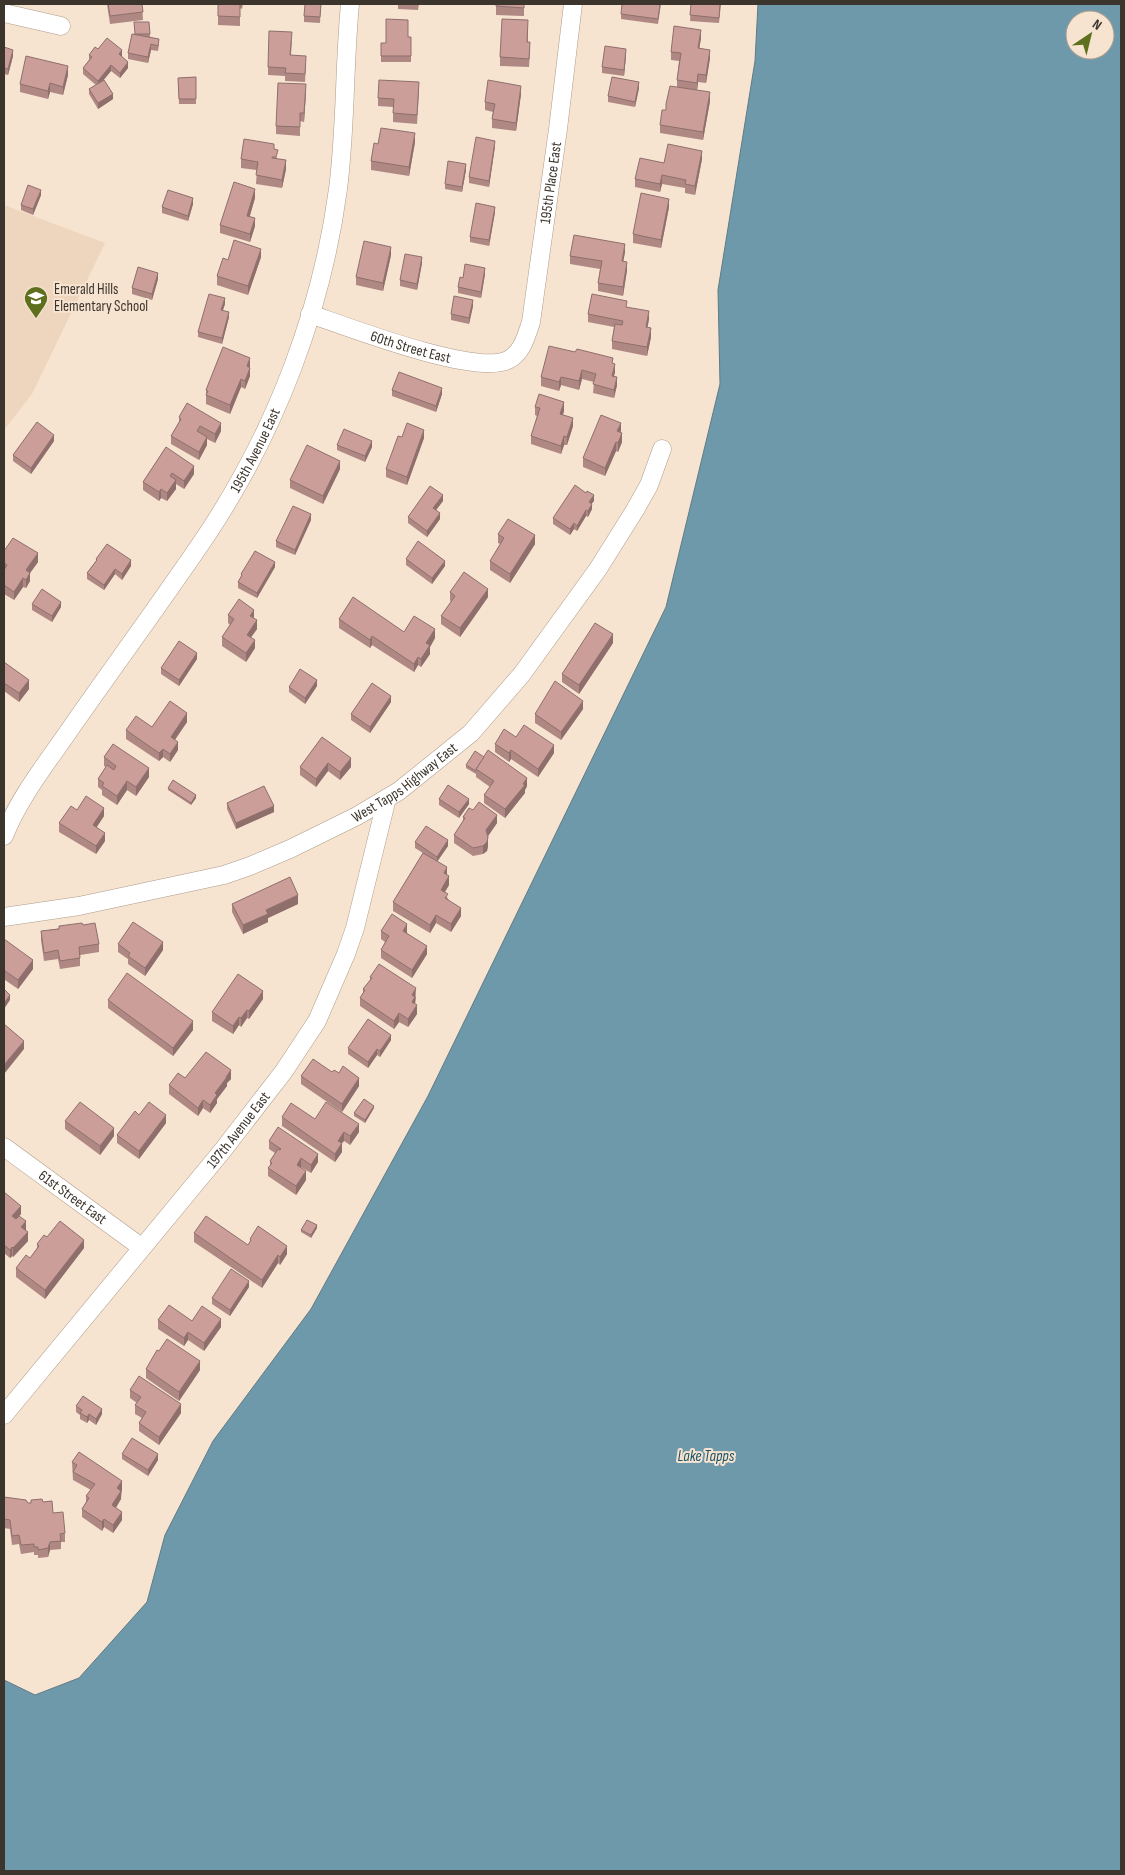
<svg xmlns="http://www.w3.org/2000/svg" width="1125" height="1875" font-family="'Sofia Sans Condensed',sans-serif">
	<style>
		.built { fill: #eed6be }
		.water { fill: #6e99ab; stroke: #5f7b85; fill-rule: evenodd }
		.lines { fill: none; stroke-linecap: round; stroke-linejoin: round }
		.minor-casing { stroke: #ae9c8b; stroke-width: 19 }
		.minor { stroke: #fff; stroke-width: 18 }
		.wall { fill: #af8884 }
		.shaded-wall { fill: #8e6f6c }
		.building { fill: #cb9e9a; stroke: #8e6f6c }
		.labels { text-anchor: middle; stroke-width: 4; stroke-linejoin: round; paint-order: stroke }
		.street-label { font-size: 15px; fill: #3c352d; stroke: #f6e3d0 }
		.poi-label { font-size: 15px; fill: #3c352d; stroke: #f6e3d0; text-anchor: start }
		.water-label { font-size: 16px; font-style: italic; fill: #1b5569; stroke: #f6e3d0 }
	</style>
	<rect width="100%" height="100%" fill="#f6e3d0"/>
	<polygon class="built" points="4,205 105,243 32,394 4,430"/>
	<path class="water" d="M758,4h363v1867h-1117v-191l31,15 44,-17 68,-76 18,-67 48,-94 98,-132 117,-213 238,-489 54,-223 -2,-94 37,-229zM1075,20h30v30h-30z"/>
	<g class="lines">
		<g class="minor-casing">
			<g id="minor">
				<polyline points="4,13 61,26"/>
				<path id="s1" d="M310,314c38,13 165,62 198,46 14,-7 18,-23 23,-38l27,-193 15,-125"/>
				<path id="s2" d="M4,836c16,-41 46,-77 71,-114 44,-63 90,-125 133,-189 68,-103 114,-223 130,-344 8,-62 6,-124 12,-185"/>
				<path id="s3" d="M4,917l75,-11 145,-31 26,-9 40,-17 67,-33 42,-25 72,-58 51,-59 76,-105 37,-59 14,-25 13,-36"/>
				<path id="s4" d="M4,1147l137,100"/>
				<path id="s5" d="M4,1415l219,-265 61,-79 33,-50 29,-67 9,-26 32,-130"/>
			</g>
		</g>
		<use href="#minor" class="minor"/>
	</g>
	<g class="wall">
		<polygon points="107,4 142,4 143,20 110,24"/>
		<polygon points="218,4 243,4 242,9 240,8 240,26 218,25"/>
		<polygon points="321,4 320,23 304,22 304,16"/>
		<polygon points="398,4 419,4 418,10 398,9"/>
		<polygon points="496,4 524,4 524,16 496,15"/>
		<polygon points="661,4 658,24 621,19 621,14"/>
		<polygon points="691,4 721,4 719,23 690,21"/>
		<polygon points="149,22 150,37 159,44 158,51 151,50 148,63 128,59 128,53 135,34"/>
		<polygon points="528,29 528,42 530,51 529,67 500,66 500,57"/>
		<polygon points="408,37 411,37 411,62 381,62 381,43 386,43"/>
		<polygon points="701,38 699,48 710,58 706,83 698,82 697,90 710,101 703,140 660,133 660,125 666,110 677,87 677,80 679,61 671,60 671,52"/>
		<polygon points="292,40 291,55 306,64 305,82 285,81 285,76 268,75 268,67"/>
		<polygon points="4,47 13,56 8,75 4,74"/>
		<polygon points="98,49 122,56 122,57 128,68 120,78 111,71 103,80 113,99 98,109 89,94 89,89 96,85 83,74 83,68 89,60 89,55"/>
		<polygon points="626,55 624,76 602,73 602,67"/>
		<polygon points="68,75 63,95 50,92 48,99 20,92 20,84"/>
		<polygon points="196,77 196,104 179,104 178,78"/>
		<polygon points="639,88 635,107 608,102 608,96"/>
		<polygon points="419,91 417,124 393,122 393,107 378,106 378,98"/>
		<polygon points="306,92 304,122 300,121 300,136 276,134 276,126"/>
		<polygon points="521,94 516,131 492,128 492,119 493,112 485,110 485,102"/>
		<polygon points="415,142 409,176 371,170 371,161 378,144"/>
		<polygon points="495,146 489,187 469,183 469,177"/>
		<polygon points="274,149 277,159 286,169 282,188 256,184 257,170 241,168 241,159"/>
		<polygon points="702,159 695,195 685,193 685,188 662,184 660,192 635,187 635,179 664,163"/>
		<polygon points="466,170 462,192 445,189 445,184"/>
		<polygon points="41,195 33,215 21,210 21,205"/>
		<polygon points="255,198 250,216 255,226 250,242 220,233 220,225"/>
		<polygon points="193,204 188,221 162,213 162,207"/>
		<polygon points="669,207 661,248 633,243 633,234"/>
		<polygon points="495,212 489,246 470,242 470,237"/>
		<polygon points="625,252 623,261 627,270 623,296 598,291 598,283 600,269 570,264 570,256"/>
		<polygon points="391,255 383,291 356,285 356,277"/>
		<polygon points="261,257 248,295 217,285 217,276 228,260"/>
		<polygon points="422,263 417,290 400,286 400,280"/>
		<polygon points="485,274 481,298 458,293 458,287 463,278"/>
		<polygon points="158,279 152,300 132,294 132,288"/>
		<polygon points="225,304 223,310 229,317 222,344 198,337 198,332"/>
		<polygon points="473,306 469,324 451,320 451,314"/>
		<polygon points="627,307 649,319 647,328 651,337 647,356 612,349 612,341 614,327 588,322 588,314"/>
		<polygon points="613,364 615,372 614,376 617,385 614,398 593,393 594,382 582,379 579,390 561,385 559,391 541,386 541,377"/>
		<polygon points="250,366 250,376 245,389 241,387 230,414 206,404 206,390"/>
		<polygon points="392,390 442,394 436,412 392,396"/>
		<polygon points="535,407 564,411 563,415 573,426 567,445 564,445 561,454 531,444 531,436 537,416 535,415"/>
		<polygon points="179,417 221,431 215,443 207,439 207,445 199,460 171,444 171,436 179,422"/>
		<polygon points="621,431 620,432 622,442 618,452 616,451 605,476 583,467 583,458"/>
		<polygon points="402,437 424,438 407,485 386,477 386,469"/>
		<polygon points="54,441 31,474 13,461 13,455"/>
		<polygon points="337,445 372,447 365,462 337,450"/>
		<polygon points="166,447 194,474 184,489 176,484 176,489 167,501 161,498 159,501 143,490 143,482"/>
		<polygon points="340,469 323,504 290,488 290,480"/>
		<polygon points="443,501 436,510 440,519 427,537 408,523 408,517"/>
		<polygon points="594,501 592,503 592,509 588,517 586,516 577,531 574,529 570,535 553,524 553,518"/>
		<polygon points="311,520 295,555 276,547 276,541"/>
		<polygon points="498,534 535,544 510,583 490,570 490,561 500,544 498,543"/>
		<polygon points="4,551 38,562 30,573 30,581 26,588 23,587 14,600 4,594"/>
		<polygon points="96,559 131,566 122,580 115,574 104,590 87,579 87,573 96,561"/>
		<polygon points="406,559 445,566 432,584 406,565"/>
		<polygon points="275,567 257,598 238,588 238,582 241,577 241,574"/>
		<polygon points="450,592 488,597 460,637 441,624 441,616 451,602 450,600"/>
		<polygon points="32,604 61,607 52,622 32,610"/>
		<polygon points="228,615 254,618 257,629 251,637 255,648 246,662 222,646 222,637 230,625 228,623"/>
		<polygon points="339,619 404,632 435,638 430,647 430,654 421,667 418,665 414,672 372,645 370,648 339,628"/>
		<polygon points="613,643 579,694 562,682 562,674"/>
		<polygon points="197,659 179,686 161,674 161,668"/>
		<polygon points="4,662 29,689 19,702 4,691 4,692"/>
		<polygon points="317,686 305,704 289,692 289,687"/>
		<polygon points="391,702 370,733 351,720 351,714"/>
		<polygon points="583,709 561,740 535,723 535,714"/>
		<polygon points="187,722 175,740 178,750 170,762 163,757 159,761 126,739 126,730"/>
		<polygon points="322,737 351,767 340,780 328,771 316,787 300,775 300,767"/>
		<polygon points="516,737 554,753 538,777 511,759 509,762 495,752 495,744"/>
		<polygon points="104,757 149,777 136,796 127,790 117,805 102,795 102,790 98,787 98,779 106,767 104,766"/>
		<polygon points="466,765 527,786 525,790 525,793 505,818 484,803 484,795 490,787 476,777 476,774 466,768"/>
		<polygon points="168,788 196,798 191,805 168,790"/>
		<polygon points="439,799 469,804 459,818 439,805"/>
		<polygon points="227,803 274,812 236,829 227,809"/>
		<polygon points="473,810 497,823 488,836 488,846 487,851 483,854 473,856 454,843 454,835 463,821 463,817"/>
		<polygon points="104,816 96,827 105,841 96,854 59,832 59,823"/>
		<polygon points="415,842 448,846 437,861 447,875 449,885 445,892 448,899 461,916 451,932 436,923 430,933 393,911 393,902 423,853 415,848"/>
		<polygon points="232,904 298,904 268,918 268,922 243,934 232,912"/>
		<polygon points="83,925 99,944 99,952 80,955 80,966 60,969 58,959 44,961 41,940 41,931"/>
		<polygon points="381,931 407,933 427,954 412,978 381,958 381,950 385,942 381,939"/>
		<polygon points="4,939 33,969 18,989 5,980"/>
		<polygon points="118,944 163,950 145,976 128,964 128,959 118,952"/>
		<polygon points="370,977 416,997 415,1004 417,1014 408,1027 399,1022 394,1029 360,1006 360,998 363,993 363,989 370,980"/>
		<polygon points="263,999 249,1019 247,1018 241,1027 239,1025 233,1034 212,1021 212,1012"/>
		<polygon points="108,1000 193,1030 173,1056 108,1008"/>
		<polygon points="391,1040 380,1057 377,1055 368,1068 348,1054 348,1048"/>
		<polygon points="332,1072 359,1086 342,1112 301,1084 301,1076"/>
		<polygon points="185,1078 231,1079 227,1083 227,1086 217,1099 217,1103 210,1113 203,1108 198,1116 169,1094 169,1085"/>
		<polygon points="374,1108 365,1123 354,1116 354,1113"/>
		<polygon points="139,1115 166,1123 139,1159 117,1143 117,1135"/>
		<polygon points="282,1117 315,1119 359,1132 350,1145 344,1141 342,1143 342,1152 335,1162 282,1126"/>
		<polygon points="65,1121 114,1136 100,1155 65,1129"/>
		<polygon points="269,1141 318,1162 311,1173 301,1167 306,1180 296,1195 268,1176 268,1168 270,1166 270,1161 275,1153 269,1149"/>
		<polygon points="4,1192 21,1214 16,1219 26,1230 28,1241 13,1257 12,1256 10,1258 4,1253"/>
		<polygon points="317,1228 311,1238 301,1232 301,1230"/>
		<polygon points="194,1233 248,1245 250,1243 250,1239 287,1254 280,1265 278,1263 262,1288 194,1242"/>
		<polygon points="47,1237 84,1248 45,1299 16,1277 16,1268 30,1258 37,1248 37,1244"/>
		<polygon points="249,1287 230,1316 212,1304 212,1298"/>
		<polygon points="158,1320 192,1321 221,1327 204,1351 188,1340 184,1346 158,1329"/>
		<polygon points="146,1369 200,1370 179,1401 146,1378"/>
		<polygon points="130,1390 181,1413 159,1445 139,1431 139,1423 142,1418 135,1414 135,1405 137,1403 130,1398"/>
		<polygon points="76,1406 102,1414 96,1425 89,1420 87,1423 80,1419 80,1415 76,1412"/>
		<polygon points="122,1454 158,1460 148,1476 122,1459"/>
		<polygon points="72,1462 122,1490 121,1499 116,1508 122,1520 113,1533 104,1527 102,1531 82,1517 82,1509 86,1502 86,1496 91,1490 73,1480"/>
		<polygon points="4,1497 28,1503 43,1502 53,1513 65,1533 65,1542 61,1542 61,1549 50,1550 48,1557 38,1558 38,1555 34,1555 34,1552 21,1554 19,1544 12,1545 10,1529 4,1528"/>
	</g>
	<g class="shaded-wall">
		<polygon points="701,30 701,38 698,57 698,48"/>
		<polygon points="151,44 151,50 148,63 148,57"/>
		<polygon points="626,49 626,55 624,76 624,70"/>
		<polygon points="13,50 13,56 8,75 8,69"/>
		<polygon points="122,50 122,56 119,60 119,54"/>
		<polygon points="710,50 710,58 706,83 706,75"/>
		<polygon points="128,62 128,68 120,78 120,73"/>
		<polygon points="111,65 111,71 98,87 98,81"/>
		<polygon points="68,66 68,75 63,95 63,87"/>
		<polygon points="698,74 698,82 697,91 697,83"/>
		<polygon points="639,82 639,88 635,107 635,102"/>
		<polygon points="50,83 50,92 48,99 48,91"/>
		<polygon points="306,84 306,92 304,122 304,113"/>
		<polygon points="521,86 521,94 516,131 516,123"/>
		<polygon points="710,92 710,101 703,140 703,132"/>
		<polygon points="113,94 113,99 98,109 98,103"/>
		<polygon points="415,133 415,142 409,176 409,167"/>
		<polygon points="495,141 495,146 489,187 489,181"/>
		<polygon points="702,151 702,159 695,195 695,186"/>
		<polygon points="286,160 286,169 282,188 282,180"/>
		<polygon points="466,164 466,170 462,192 462,187"/>
		<polygon points="662,175 662,184 660,192 660,184"/>
		<polygon points="255,189 255,198 247,224 247,216"/>
		<polygon points="41,190 41,195 33,215 33,209"/>
		<polygon points="193,198 193,204 188,221 188,216"/>
		<polygon points="669,199 669,207 661,248 661,240"/>
		<polygon points="495,207 495,212 489,246 489,240"/>
		<polygon points="255,218 255,226 250,242 250,234"/>
		<polygon points="625,244 625,252 622,269 622,261"/>
		<polygon points="391,247 391,255 383,291 383,283"/>
		<polygon points="261,249 261,257 248,295 248,286"/>
		<polygon points="422,257 422,263 417,290 417,284"/>
		<polygon points="627,262 627,270 623,296 623,287"/>
		<polygon points="485,268 485,274 481,298 481,292"/>
		<polygon points="158,273 158,279 152,300 152,294"/>
		<polygon points="225,298 225,304 221,315 221,310"/>
		<polygon points="473,300 473,306 469,324 469,318"/>
		<polygon points="649,311 649,319 646,336 646,327"/>
		<polygon points="229,312 229,317 222,344 222,338"/>
		<polygon points="651,328 651,337 647,356 647,347"/>
		<polygon points="250,358 250,366 247,375 247,366"/>
		<polygon points="615,364 615,372 612,384 612,376"/>
		<polygon points="250,368 250,376 245,389 245,381"/>
		<polygon points="582,370 582,379 579,390 579,381"/>
		<polygon points="561,377 561,385 559,391 559,382"/>
		<polygon points="617,377 617,385 614,398 614,390"/>
		<polygon points="241,379 241,387 230,414 230,405"/>
		<polygon points="442,388 442,394 436,412 436,406"/>
		<polygon points="564,402 564,411 560,422 560,414"/>
		<polygon points="573,418 573,426 567,445 567,437"/>
		<polygon points="221,423 221,431 215,443 215,434"/>
		<polygon points="621,423 621,431 617,440 617,431"/>
		<polygon points="424,430 424,438 407,485 407,477"/>
		<polygon points="622,433 622,442 618,452 618,443"/>
		<polygon points="54,435 54,441 31,474 31,468"/>
		<polygon points="564,436 564,445 561,454 561,446"/>
		<polygon points="207,437 207,445 199,460 199,452"/>
		<polygon points="372,441 372,447 365,462 365,456"/>
		<polygon points="616,442 616,451 605,476 605,468"/>
		<polygon points="340,461 340,469 323,504 323,496"/>
		<polygon points="194,466 194,474 184,489 184,481"/>
		<polygon points="176,480 176,489 167,501 167,493"/>
		<polygon points="161,489 161,498 159,501 159,492"/>
		<polygon points="443,495 443,501 433,514 433,508"/>
		<polygon points="594,495 594,501 589,507 589,502"/>
		<polygon points="592,504 592,509 588,517 588,511"/>
		<polygon points="586,510 586,516 577,531 577,526"/>
		<polygon points="440,513 440,519 427,537 427,531"/>
		<polygon points="311,514 311,520 295,555 295,550"/>
		<polygon points="574,523 574,529 570,535 570,529"/>
		<polygon points="535,535 535,544 510,583 510,574"/>
		<polygon points="38,553 38,562 30,573 30,581 26,588 26,570"/>
		<polygon points="131,560 131,566 122,580 122,574"/>
		<polygon points="445,561 445,566 432,584 432,578"/>
		<polygon points="275,562 275,567 257,598 257,593"/>
		<polygon points="115,569 115,574 104,590 104,585"/>
		<polygon points="23,578 23,587 14,600 14,592"/>
		<polygon points="488,589 488,597 460,637 460,628"/>
		<polygon points="61,602 61,607 52,622 52,616"/>
		<polygon points="254,610 254,618 250,616"/>
		<polygon points="257,620 257,629 247,643 247,635"/>
		<polygon points="435,629 435,638 430,647 430,654 421,667 421,659 426,643"/>
		<polygon points="613,634 613,643 579,694 579,685"/>
		<polygon points="372,636 372,645 370,648 370,640"/>
		<polygon points="255,640 255,648 246,662 246,653"/>
		<polygon points="197,653 197,659 179,686 179,680"/>
		<polygon points="418,657 418,665 414,672 414,664"/>
		<polygon points="29,680 29,689 19,702 19,693"/>
		<polygon points="317,680 317,686 305,704 305,698"/>
		<polygon points="391,696 391,702 370,733 370,727"/>
		<polygon points="583,701 583,709 561,740 561,732"/>
		<polygon points="187,713 187,722 171,745 171,737"/>
		<polygon points="178,742 178,750 170,762 170,754"/>
		<polygon points="554,745 554,753 538,777 538,769"/>
		<polygon points="163,749 163,757 159,761 159,753"/>
		<polygon points="511,750 511,759 509,762 509,753"/>
		<polygon points="351,758 351,767 340,780 340,772"/>
		<polygon points="328,763 328,771 316,787 316,779"/>
		<polygon points="149,768 149,777 136,796 136,787"/>
		<polygon points="527,778 527,786 525,790 525,793 505,818 505,809"/>
		<polygon points="127,781 127,790 117,805 117,796"/>
		<polygon points="196,795 196,798 191,805 191,803"/>
		<polygon points="469,799 469,804 459,818 459,812"/>
		<polygon points="274,806 274,812 236,829 236,823"/>
		<polygon points="104,808 104,816 93,833 93,825"/>
		<polygon points="497,815 497,823 486,839 486,830"/>
		<polygon points="105,833 105,841 96,854 96,846"/>
		<polygon points="488,837 488,846 487,851 483,854 483,846"/>
		<polygon points="448,840 448,846 437,862 437,857"/>
		<polygon points="447,867 447,876 444,873"/>
		<polygon points="449,876 449,885 441,898 441,890"/>
		<polygon points="298,895 298,904 268,918 268,922 243,934 243,925 266,910"/>
		<polygon points="461,908 461,916 451,932 451,924"/>
		<polygon points="436,915 436,923 430,933 430,925"/>
		<polygon points="407,924 407,933 403,939 403,931"/>
		<polygon points="163,942 163,950 145,976 145,968"/>
		<polygon points="427,946 427,954 412,978 412,970"/>
		<polygon points="33,960 33,969 18,989 18,980"/>
		<polygon points="5,971 5,980 4,982 4,974"/>
		<polygon points="416,988 415,1005 412,1010 412,995"/>
		<polygon points="263,991 263,999 249,1019 249,1011"/>
		<polygon points="10,995 10,1000 4,1009 4,1003"/>
		<polygon points="417,1005 417,1014 408,1027 408,1019"/>
		<polygon points="247,1010 247,1018 241,1027 241,1018"/>
		<polygon points="399,1013 399,1022 394,1029 394,1021"/>
		<polygon points="239,1017 239,1025 233,1034 233,1026"/>
		<polygon points="193,1021 193,1030 173,1056 173,1048"/>
		<polygon points="391,1035 391,1040 380,1057 380,1051"/>
		<polygon points="24,1041 24,1049 4,1074 4,1065"/>
		<polygon points="377,1049 377,1055 368,1068 368,1062"/>
		<polygon points="231,1070 231,1079 227,1083 227,1086 217,1099 217,1103 210,1113 210,1105 215,1093"/>
		<polygon points="359,1078 359,1086 342,1112 342,1104"/>
		<polygon points="203,1100 203,1108 198,1116 198,1108"/>
		<polygon points="374,1106 374,1108 365,1123 365,1120"/>
		<polygon points="166,1115 166,1123 139,1159 139,1151"/>
		<polygon points="359,1124 359,1132 350,1145 350,1136"/>
		<polygon points="114,1128 114,1136 100,1155 100,1146"/>
		<polygon points="344,1132 344,1141 342,1143 342,1152 335,1162 335,1154 338,1141"/>
		<polygon points="318,1154 318,1162 311,1173 311,1165"/>
		<polygon points="301,1158 301,1167 297,1173 297,1165"/>
		<polygon points="306,1171 306,1180 296,1195 296,1186"/>
		<polygon points="21,1206 21,1214 12,1224 12,1216"/>
		<polygon points="26,1221 26,1230 21,1235 21,1227"/>
		<polygon points="317,1225 317,1228 311,1238 311,1235"/>
		<polygon points="28,1232 28,1241 13,1257 13,1248"/>
		<polygon points="84,1240 84,1248 45,1299 45,1290"/>
		<polygon points="287,1246 287,1254 280,1265 280,1257"/>
		<polygon points="12,1247 12,1256 10,1258 10,1250"/>
		<polygon points="278,1255 278,1263 262,1288 262,1280"/>
		<polygon points="249,1281 249,1287 230,1316 230,1310"/>
		<polygon points="221,1319 221,1327 204,1351 204,1343"/>
		<polygon points="188,1332 188,1340 184,1346 184,1338"/>
		<polygon points="200,1361 200,1370 179,1401 179,1392"/>
		<polygon points="181,1404 181,1413 159,1445 159,1437"/>
		<polygon points="102,1409 102,1414 96,1425 96,1419"/>
		<polygon points="89,1414 89,1420 87,1423 87,1417"/>
		<polygon points="158,1454 158,1460 148,1476 148,1470"/>
		<polygon points="122,1481 122,1490 117,1496 117,1488"/>
		<polygon points="121,1491 121,1499 112,1513 112,1505"/>
		<polygon points="122,1512 122,1520 113,1533 113,1525"/>
		<polygon points="104,1519 104,1527 102,1531 102,1522"/>
		<polygon points="50,1542 50,1550 48,1557 48,1548"/>
	</g>
	<g class="building">
		<polygon points="108,4 142,4 143,12 110,16"/>
		<polygon points="218,4 240,4 240,17 218,16"/>
		<polygon points="305,4 321,4 320,17 304,16"/>
		<polygon points="496,4 524,4 524,8 496,6"/>
		<polygon points="622,4 660,4 658,19 621,14"/>
		<polygon points="691,4 720,4 719,18 690,15"/>
		<polygon points="386,19 408,20 408,37 411,37 411,56 381,56 381,43 386,43"/>
		<polygon points="502,19 528,20 527,42 530,42 529,59 500,57"/>
		<polygon points="134,22 149,22 150,34 135,34"/>
		<polygon points="674,26 701,30 698,48 710,50 706,75 698,74 697,83 677,80 681,53 671,52"/>
		<polygon points="269,31 292,32 290,55 306,56 305,74 285,73 286,68 268,67"/>
		<polygon points="132,34 159,39 158,46 151,44 148,57 128,53"/>
		<polygon points="107,38 122,50 119,54 128,62 120,73 111,65 98,81 83,68 92,57 89,55 95,47 98,49"/>
		<polygon points="605,46 626,49 624,70 602,67"/>
		<polygon points="4,47 13,50 8,69 4,68"/>
		<polygon points="26,56 68,66 63,87 50,83 48,91 20,84"/>
		<polygon points="196,77 196,99 179,99 178,78"/>
		<polygon points="612,77 639,82 635,102 608,96"/>
		<polygon points="104,80 113,94 98,103 89,89"/>
		<polygon points="379,80 419,82 417,115 393,113 394,99 378,98"/>
		<polygon points="488,80 521,86 516,123 492,119 495,104 485,102"/>
		<polygon points="278,83 306,84 304,113 300,113 300,127 276,126"/>
		<polygon points="670,86 710,92 703,132 660,125 662,110 666,110 666,104"/>
		<polygon points="381,128 415,133 409,167 371,161 374,143 378,144"/>
		<polygon points="476,137 495,141 489,181 469,177"/>
		<polygon points="244,139 274,144 274,149 278,150 276,157 272,157 272,158 286,160 282,180 256,175 258,162 241,159"/>
		<polygon points="668,144 702,151 695,186 685,184 686,180 662,175 660,184 635,179 640,158 664,163"/>
		<polygon points="448,161 466,164 462,187 445,184"/>
		<polygon points="234,182 255,189 247,216 255,218 250,234 220,225"/>
		<polygon points="28,185 41,190 33,209 21,205"/>
		<polygon points="168,190 193,198 188,216 162,207"/>
		<polygon points="641,193 669,199 661,240 633,234"/>
		<polygon points="476,203 495,207 489,240 470,237"/>
		<polygon points="574,235 625,244 622,261 627,262 623,287 598,283 602,261 570,256"/>
		<polygon points="234,240 261,249 248,286 217,276 223,258 228,260"/>
		<polygon points="364,241 391,247 383,283 356,277"/>
		<polygon points="405,254 422,257 417,284 400,280"/>
		<polygon points="465,264 485,268 481,292 458,287 460,277 463,278"/>
		<polygon points="138,267 158,273 152,294 132,288"/>
		<polygon points="209,294 225,298 221,310 229,312 222,338 198,332"/>
		<polygon points="592,294 627,301 626,307 649,311 646,327 651,328 647,347 612,341 615,324 622,325 623,321 588,314"/>
		<polygon points="454,296 473,300 469,318 451,314"/>
		<polygon points="549,346 575,352 577,349 613,358 612,363 615,364 612,376 617,377 614,390 593,384 596,374 582,370 579,381 561,377 559,382 541,377"/>
		<polygon points="223,347 250,358 247,366 250,368 245,381 241,379 230,405 206,395 208,391 206,390"/>
		<polygon points="399,372 442,388 436,406 392,390"/>
		<polygon points="539,394 564,402 560,414 573,418 567,437 564,436 561,446 531,436 540,408 535,407"/>
		<polygon points="187,403 221,423 215,434 200,426 197,431 207,437 199,452 171,436 181,419 179,417"/>
		<polygon points="601,415 621,423 617,431 622,433 618,443 616,442 605,468 583,458"/>
		<polygon points="37,422 54,435 31,468 13,455"/>
		<polygon points="407,423 424,430 407,477 386,469 398,436 402,437"/>
		<polygon points="344,429 372,441 365,456 337,445"/>
		<polygon points="307,445 340,461 323,496 290,480"/>
		<polygon points="166,447 194,466 184,481 172,473 170,476 176,480 167,493 161,489 159,492 143,482"/>
		<polygon points="575,485 586,493 587,491 594,495 589,502 592,504 588,511 586,510 577,526 574,523 570,529 553,518"/>
		<polygon points="430,486 443,495 433,508 440,513 427,531 408,517"/>
		<polygon points="293,506 311,514 295,550 276,541"/>
		<polygon points="508,519 535,535 510,574 490,561 504,538 498,534"/>
		<polygon points="13,538 38,553 26,570 30,573 26,580 23,578 14,592 4,585 4,570 7,565 4,563 4,551"/>
		<polygon points="418,541 445,561 432,578 406,559"/>
		<polygon points="107,544 131,560 122,574 115,569 104,585 87,573 97,560 96,559"/>
		<polygon points="255,551 275,562 257,593 238,582 242,575 241,574"/>
		<polygon points="464,572 488,589 460,628 441,616 455,596 450,592"/>
		<polygon points="42,589 61,602 52,616 32,604"/>
		<polygon points="353,597 404,632 414,616 435,629 426,643 430,645 421,659 418,657 414,664 372,636 370,640 339,619"/>
		<polygon points="239,599 254,610 250,616 257,620 247,635 255,640 246,653 222,637 234,619 228,615"/>
		<polygon points="595,623 613,634 579,685 562,674"/>
		<polygon points="179,641 197,653 179,680 161,668"/>
		<polygon points="4,662 29,680 19,693 4,683 4,684"/>
		<polygon points="300,669 317,680 305,698 289,687"/>
		<polygon points="555,681 583,701 561,732 535,714"/>
		<polygon points="372,683 391,696 370,727 351,714"/>
		<polygon points="170,701 187,713 171,737 178,742 170,754 163,749 159,753 126,730 136,716 152,727"/>
		<polygon points="524,725 554,745 538,769 511,750 509,753 495,744 504,729 516,737"/>
		<polygon points="322,737 351,758 340,772 328,763 316,779 300,767"/>
		<polygon points="113,744 149,768 136,787 127,781 117,796 102,786 104,783 98,779 107,765 114,770 116,766 104,757"/>
		<polygon points="488,750 527,778 523,784 525,785 505,809 484,795 494,781 476,769"/>
		<polygon points="475,751 484,757 476,769 476,771 466,765"/>
		<polygon points="173,780 196,795 191,803 168,788"/>
		<polygon points="448,785 469,799 459,812 439,799"/>
		<polygon points="264,786 274,806 236,823 227,803"/>
		<polygon points="86,796 104,808 93,825 105,833 96,846 59,823 71,806 77,810"/>
		<polygon points="479,802 497,815 486,830 488,837 487,842 483,846 473,848 454,835 465,818 463,817 469,808 473,810"/>
		<polygon points="426,826 448,840 437,857 415,842"/>
		<polygon points="423,853 447,867 444,873 449,876 441,890 448,894 445,898 461,908 451,924 436,915 430,925 393,902"/>
		<polygon points="290,877 298,895 266,910 268,914 243,925 232,904"/>
		<polygon points="392,914 407,924 403,931 427,946 412,970 381,950 389,936 381,931"/>
		<polygon points="133,922 163,942 145,968 128,956 130,953 118,944"/>
		<polygon points="82,923 83,925 95,923 99,944 79,947 80,958 60,961 58,950 44,953 41,931 59,929 59,926"/>
		<polygon points="4,939 33,960 18,980 5,971 4,974"/>
		<polygon points="379,964 416,988 412,995 415,997 412,1002 417,1005 408,1019 399,1013 394,1021 360,998 365,990 363,989 372,978 370,977"/>
		<polygon points="127,973 193,1021 173,1048 108,1000"/>
		<polygon points="238,974 263,991 249,1011 247,1010 241,1018 239,1017 233,1026 212,1012"/>
		<polygon points="4,989 10,995 4,1003"/>
		<polygon points="368,1019 391,1035 380,1051 377,1049 368,1062 348,1048"/>
		<polygon points="4,1024 24,1041 4,1065"/>
		<polygon points="206,1052 231,1070 226,1077 227,1077 215,1093 217,1095 210,1105 203,1100 198,1108 169,1085 178,1073 185,1078"/>
		<polygon points="313,1059 332,1072 334,1070 339,1073 343,1066 359,1078 342,1104 301,1076"/>
		<polygon points="364,1099 374,1106 365,1120 354,1113"/>
		<polygon points="80,1102 114,1128 100,1146 65,1121"/>
		<polygon points="149,1102 166,1115 139,1151 117,1135 135,1111 139,1115"/>
		<polygon points="326,1102 359,1124 350,1136 344,1132 338,1141 342,1143 335,1154 282,1117 291,1103 315,1119"/>
		<polygon points="278,1127 318,1154 311,1165 301,1158 297,1165 306,1171 296,1186 268,1168 272,1163 270,1161 278,1149 280,1150 281,1149 269,1141"/>
		<polygon points="4,1192 21,1206 12,1216 16,1219 19,1216 26,1221 21,1227 28,1232 13,1248 12,1247 10,1250 4,1245"/>
		<polygon points="206,1216 248,1245 251,1240 250,1239 258,1226 287,1246 280,1257 278,1255 262,1280 194,1233"/>
		<polygon points="307,1220 317,1225 311,1235 301,1230"/>
		<polygon points="60,1221 84,1240 45,1290 16,1268 26,1255 30,1258 39,1246 37,1244 44,1235 47,1237"/>
		<polygon points="231,1269 249,1281 230,1310 212,1298"/>
		<polygon points="169,1305 192,1321 202,1306 221,1319 204,1343 188,1332 184,1338 158,1320"/>
		<polygon points="167,1339 200,1361 179,1392 146,1369 157,1350 159,1351"/>
		<polygon points="139,1376 181,1404 159,1437 139,1423 146,1412 135,1405 141,1397 130,1390"/>
		<polygon points="83,1396 102,1409 96,1419 89,1414 87,1417 80,1413 82,1410 76,1406"/>
		<polygon points="132,1438 158,1454 148,1470 122,1454"/>
		<polygon points="79,1452 122,1481 117,1488 121,1491 112,1505 122,1512 113,1525 104,1519 102,1522 82,1509 89,1498 86,1496 95,1484 73,1472 77,1465 72,1462"/>
		<polygon points="4,1497 26,1500 28,1503 31,1503 31,1500 42,1499 43,1502 52,1501 53,1513 63,1512 65,1533 60,1534 61,1541 50,1542 48,1548 38,1550 38,1547 34,1547 34,1544 21,1545 19,1535 12,1536 10,1520 4,1519"/>
	</g>
	<defs>
		<g id="school-pin" transform="scale(1.25)"><path d="M0 17L-7.5 6A9.5 9.5 0 1 1 7.5 6Z" fill="#5e701e" stroke="#f6e3d0"/><path d="M0-5L7-2L0 1L-7-2ZM-4 1L0 2.5L4 1V4Q0 6-4 4Z" fill="#fff"/></g>
	</defs>
	<g fill-rule="evenodd">
		<use href="#school-pin" x="36" y="298"/>
	</g>
	<g class="labels">
		<g class="street-label">
			<text dy="5" stroke="none"><textPath href="#s1" startOffset="392">195th Place East</textPath></text>
			<text dy="5" stroke="none"><textPath href="#s1" startOffset="106">60th Street East</textPath></text>
			<text dy="5" stroke="none"><textPath href="#s2" startOffset="461">195th Avenue East</textPath></text>
			<text dy="5" stroke="none"><textPath href="#s3" startOffset="428">West Tapps Highway East</textPath></text>
			<text dy="5" stroke="none"><textPath href="#s5" startOffset="369">197th Avenue East</textPath></text>
			<text dy="5" stroke="none"><textPath href="#s4" startOffset="85">61st Street East</textPath></text>
		</g>
		<g class="poi-label">
			<text x="54" y="294">Emerald Hills<tspan x="54" dy="17">Elementary School</tspan></text>
		</g>
		<g class="water-label">
			<text x="706" y="1461">Lake Tapps</text>
		</g>
	</g>
	<rect width="1125" height="1875" fill="none" stroke="#3c352d" stroke-width="10"/>
	<g transform="translate(1090 35) rotate(35)"><circle r="24" fill="#f6e3d0" stroke="#ac9d8f"/>
	<path d="M0-4L9 19L0 12L-9 19Z" fill="#5e701e"/>
	<text y="-8" font-size="14" font-weight="bold" text-anchor="middle" fill="#3c352d">N</text>
	</g>
</svg>
